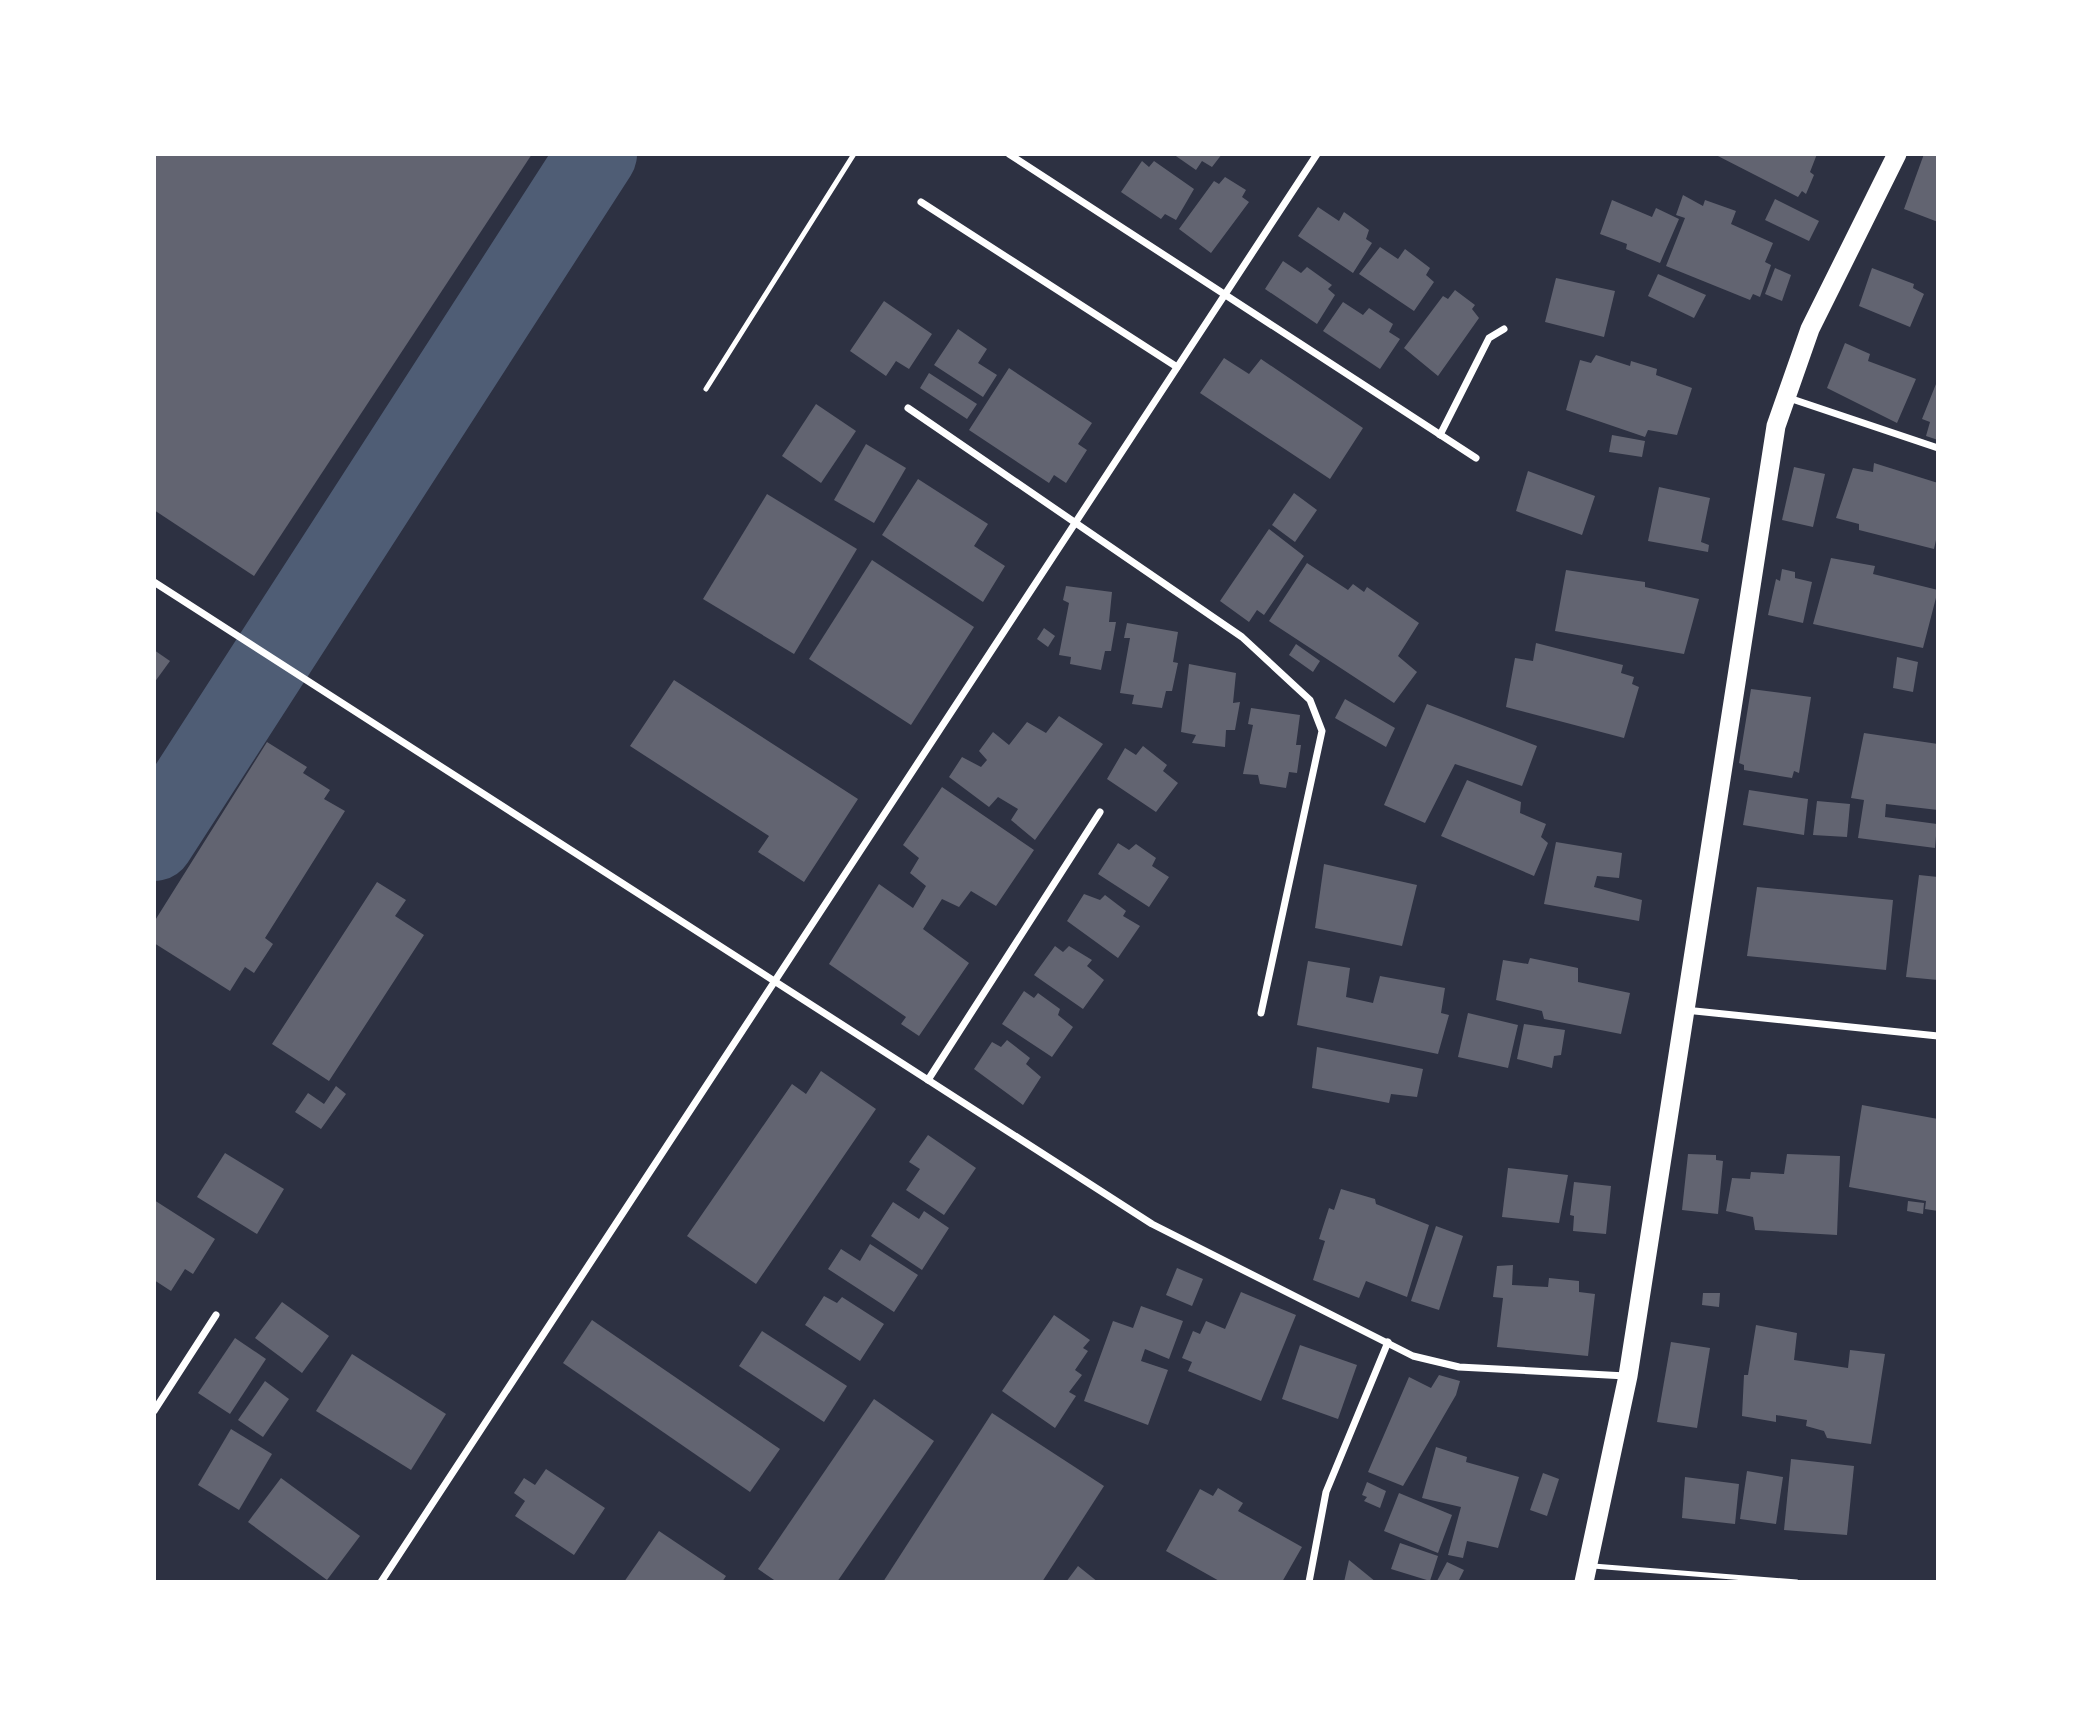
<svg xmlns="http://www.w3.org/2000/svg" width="2092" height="1736" font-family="'Titillium Web',sans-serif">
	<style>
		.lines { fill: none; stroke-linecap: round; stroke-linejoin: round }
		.river { stroke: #4f5d75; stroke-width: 80 }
		.building { fill: #626471 }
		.service { stroke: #fff; stroke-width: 5 }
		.minor { stroke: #fff; stroke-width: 7 }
		.trunk { stroke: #fff; stroke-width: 19 }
	</style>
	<rect width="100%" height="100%" fill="#2d3142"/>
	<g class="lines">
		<polyline class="river" points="154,841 597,154"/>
	</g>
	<g class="building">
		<polygon points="154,154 532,154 254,576 154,510"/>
		<polygon points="1173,154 1222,154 1212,167 1202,161 1196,170"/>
		<polygon points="1714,154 1817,154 1810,172 1814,175 1806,194 1802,191 1798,197"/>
		<polygon points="1924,154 1938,154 1938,222 1904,209"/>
		<polygon points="1142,161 1149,167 1154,161 1194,189 1176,220 1165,214 1161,219 1121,192"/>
		<polygon points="1225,177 1246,190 1242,197 1249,202 1211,253 1179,229 1214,181 1219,184"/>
		<polygon points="1683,195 1703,206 1705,200 1736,211 1731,224 1773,243 1765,262 1771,265 1760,297 1753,294 1750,300 1666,266 1685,218 1676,215"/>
		<polygon points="1775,199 1819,221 1809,241 1765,220"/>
		<polygon points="1612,200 1652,217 1656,208 1679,219 1660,263 1626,249 1627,244 1600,234"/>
		<polygon points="1318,207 1339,221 1344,212 1369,230 1366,239 1372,243 1353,273 1298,236"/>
		<polygon points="1380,247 1398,259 1405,249 1430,268 1426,275 1434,282 1414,311 1359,274"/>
		<polygon points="1283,261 1301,273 1307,267 1332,285 1328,289 1335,295 1317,324 1265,289"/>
		<polygon points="1775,268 1791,275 1782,301 1765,294"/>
		<polygon points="1872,268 1914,284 1913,288 1924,294 1910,327 1859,306"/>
		<polygon points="1658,274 1706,295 1694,318 1648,296"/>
		<polygon points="1556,278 1615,291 1604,337 1545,322"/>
		<polygon points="1455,290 1475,305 1472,309 1479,318 1438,376 1404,348 1443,296 1448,299"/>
		<polygon points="884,301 932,334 909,369 896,361 886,376 850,351"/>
		<polygon points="1343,302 1363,315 1369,308 1393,324 1389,332 1400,339 1380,369 1323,331"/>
		<polygon points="958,329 987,349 978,363 997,375 983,397 934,365"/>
		<polygon points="1845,343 1870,354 1868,361 1916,379 1897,423 1827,388"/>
		<polygon points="1596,355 1630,366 1631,361 1657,369 1656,375 1692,388 1677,435 1648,430 1645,437 1566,410 1580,360 1591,363"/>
		<polygon points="1224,358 1249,374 1261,359 1363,428 1330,479 1200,393"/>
		<polygon points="1009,368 1092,423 1078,444 1087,450 1066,483 1054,475 1049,483 969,430"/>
		<polygon points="929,373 977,404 967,419 920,388"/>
		<polygon points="1938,379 1938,440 1926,436 1930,422 1922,419"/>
		<polygon points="816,404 856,431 821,483 782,456"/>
		<polygon points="1612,435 1645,441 1642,457 1609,452"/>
		<polygon points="866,444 906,468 874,523 834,500"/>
		<polygon points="1874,463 1938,483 1938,531 1934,549 1859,530 1859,524 1836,518 1853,468 1873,472"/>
		<polygon points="1794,467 1825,474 1813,527 1782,520"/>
		<polygon points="1528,471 1595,496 1582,535 1516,511"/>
		<polygon points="918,479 988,524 974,546 1005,566 983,602 882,535"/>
		<polygon points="1659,487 1710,498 1701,542 1709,545 1708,552 1648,541"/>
		<polygon points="1294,493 1317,510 1295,542 1272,525"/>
		<polygon points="767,494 857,549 794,654 703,599"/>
		<polygon points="1269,529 1304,556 1264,615 1257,610 1249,622 1220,601"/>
		<polygon points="1831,558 1875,566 1873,574 1938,590 1923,648 1813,624"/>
		<polygon points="872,560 974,627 911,725 809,659"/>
		<polygon points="1307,563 1348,590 1353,584 1364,592 1367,587 1419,623 1398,656 1417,672 1394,703 1269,621"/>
		<polygon points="1782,569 1795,572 1795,578 1812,582 1803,623 1768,615 1776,579 1780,581"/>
		<polygon points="1566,570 1645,582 1645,587 1699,599 1684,654 1555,631"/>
		<polygon points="1066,586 1112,592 1109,622 1116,622 1111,651 1105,651 1101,670 1070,664 1071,657 1059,655 1069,603 1063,600"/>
		<polygon points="1127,623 1178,632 1173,662 1178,663 1172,691 1166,691 1162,708 1132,704 1134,695 1120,693 1130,638 1124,638"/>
		<polygon points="1044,628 1055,636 1048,647 1037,639"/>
		<polygon points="1536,643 1623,665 1621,673 1634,677 1632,684 1639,687 1624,738 1506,707 1515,658 1533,661"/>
		<polygon points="1296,644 1320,661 1313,672 1289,655"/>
		<polygon points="154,650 170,661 154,683"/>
		<polygon points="1897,657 1918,662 1913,692 1893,688"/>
		<polygon points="1189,664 1236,673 1233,703 1240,702 1235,730 1226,730 1225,747 1192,743 1196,735 1181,732"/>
		<polygon points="674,680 858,799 804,882 758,852 769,836 630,746"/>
		<polygon points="1751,689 1811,697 1799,773 1794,771 1792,778 1744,770 1744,765 1739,763"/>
		<polygon points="1345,699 1395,728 1386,747 1335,718"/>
		<polygon points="1427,704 1537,746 1522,786 1455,764 1425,823 1384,805"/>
		<polygon points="1251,708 1300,715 1296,745 1301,745 1297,773 1289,772 1286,788 1260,784 1258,775 1243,774 1253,725 1248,724"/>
		<polygon points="1059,716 1103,744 1035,840 1011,820 1018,809 998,797 989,807 949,777 962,757 981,767 987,760 979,751 993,732 1009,745 1027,722 1046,733"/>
		<polygon points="1864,733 1938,744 1938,810 1886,804 1885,817 1937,824 1935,848 1858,838 1864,800 1851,798"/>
		<polygon points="267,742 307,767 303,773 330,790 324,799 345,811 265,938 273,944 254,973 245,967 230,991 154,943 154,922"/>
		<polygon points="1143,746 1167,765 1163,771 1178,783 1156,812 1107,779 1125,748 1136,755"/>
		<polygon points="1467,780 1521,802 1520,813 1546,824 1541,837 1548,843 1534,876 1441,836"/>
		<polygon points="942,787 1034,850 996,906 971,891 959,907 942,899 923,929 969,963 919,1036 901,1024 906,1017 829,964 879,884 913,908 926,886 910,873 919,858 903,845"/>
		<polygon points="1749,790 1808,799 1804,835 1743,825"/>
		<polygon points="1817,801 1850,804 1847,837 1813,835"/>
		<polygon points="1556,842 1622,853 1619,878 1597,876 1594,887 1642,900 1639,921 1544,904"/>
		<polygon points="1118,843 1129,850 1136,844 1156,858 1152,866 1169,877 1149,907 1098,874"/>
		<polygon points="1324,864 1417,885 1402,946 1315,928"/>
		<polygon points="1919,875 1938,877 1938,980 1906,977"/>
		<polygon points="377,882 406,900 395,916 424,935 329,1081 272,1044"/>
		<polygon points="1757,887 1893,900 1886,970 1747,956"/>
		<polygon points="1084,894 1100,900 1105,895 1126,911 1123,916 1140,926 1118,958 1067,921"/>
		<polygon points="1055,946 1063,952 1069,946 1092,960 1087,966 1104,980 1083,1009 1034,975"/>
		<polygon points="1530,958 1578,968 1578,982 1630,993 1621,1034 1544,1019 1542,1011 1496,1000 1503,960 1528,964"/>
		<polygon points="1308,961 1350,968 1346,997 1373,1003 1380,976 1445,988 1441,1013 1449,1015 1438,1054 1297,1025"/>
		<polygon points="1024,991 1034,998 1038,993 1060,1009 1058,1015 1073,1027 1052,1057 1002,1024"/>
		<polygon points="1468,1013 1518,1025 1508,1068 1458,1057"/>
		<polygon points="1524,1024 1565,1030 1561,1055 1554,1056 1552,1068 1517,1059"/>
		<polygon points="1007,1040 1030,1058 1026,1064 1041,1077 1023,1105 974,1069 992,1042 1001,1047"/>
		<polygon points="1317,1047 1423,1069 1417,1097 1391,1094 1389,1103 1312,1088"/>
		<polygon points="821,1071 876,1109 756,1284 687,1236 792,1084 806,1094"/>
		<polygon points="336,1086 346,1094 321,1129 295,1112 308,1093 324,1104"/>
		<polygon points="1862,1105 1938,1119 1938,1211 1925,1209 1926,1201 1849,1187"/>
		<polygon points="928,1135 976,1168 944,1215 906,1190 920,1169 909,1162"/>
		<polygon points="225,1153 284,1189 257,1234 197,1197"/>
		<polygon points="1688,1154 1716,1155 1716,1160 1723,1161 1718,1214 1682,1210"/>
		<polygon points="1787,1154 1840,1156 1837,1235 1755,1230 1753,1217 1726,1211 1732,1178 1750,1179 1751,1172 1784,1174"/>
		<polygon points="1508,1168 1568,1175 1559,1223 1502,1217"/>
		<polygon points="1574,1182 1611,1186 1606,1234 1573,1231 1574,1216 1570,1215"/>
		<polygon points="1341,1189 1375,1199 1376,1204 1429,1225 1407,1297 1366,1281 1359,1298 1313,1280 1325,1241 1319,1239 1329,1208 1334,1210"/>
		<polygon points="154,1200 215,1239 193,1274 185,1269 171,1291 154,1280"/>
		<polygon points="1908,1201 1924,1203 1923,1214 1907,1211"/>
		<polygon points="893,1202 919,1219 924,1211 949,1228 922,1270 871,1236"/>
		<polygon points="1436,1226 1463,1236 1439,1310 1411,1301"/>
		<polygon points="870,1244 918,1275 894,1312 828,1269 841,1249 860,1261"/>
		<polygon points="1513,1265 1512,1285 1548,1287 1549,1278 1579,1281 1579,1292 1595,1294 1588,1356 1497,1347 1503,1298 1493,1297 1497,1266"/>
		<polygon points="1177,1268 1203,1279 1192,1306 1166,1295"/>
		<polygon points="1241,1292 1296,1315 1261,1401 1188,1371 1192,1362 1182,1358 1193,1331 1200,1334 1206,1321 1225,1329"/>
		<polygon points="1703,1293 1720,1293 1719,1307 1702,1305"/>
		<polygon points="824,1296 837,1303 842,1297 884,1324 860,1361 805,1325"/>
		<polygon points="282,1302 329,1336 302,1373 255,1338"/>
		<polygon points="1141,1306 1183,1321 1169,1359 1145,1349 1141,1361 1168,1370 1148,1425 1084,1401 1113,1321 1133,1328"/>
		<polygon points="1054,1315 1090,1340 1083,1348 1088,1351 1075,1370 1082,1375 1069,1392 1076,1396 1055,1428 1002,1391"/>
		<polygon points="592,1320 780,1449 750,1492 563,1363"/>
		<polygon points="1756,1325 1797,1333 1794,1360 1848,1368 1850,1350 1885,1354 1871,1444 1827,1438 1824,1431 1806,1426 1807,1420 1776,1415 1776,1422 1742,1416 1744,1375 1748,1375"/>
		<polygon points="762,1331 847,1386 824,1422 739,1366"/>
		<polygon points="235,1338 266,1359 230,1414 198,1393"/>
		<polygon points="1671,1342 1710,1348 1697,1428 1657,1422"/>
		<polygon points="1300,1345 1357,1365 1338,1419 1282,1399"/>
		<polygon points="352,1354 446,1414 411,1470 316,1411"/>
		<polygon points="1439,1375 1460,1381 1456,1395 1403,1486 1368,1472 1409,1377 1431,1388"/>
		<polygon points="265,1381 289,1399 263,1437 238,1420"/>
		<polygon points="874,1399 934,1441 837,1582 777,1582 758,1569"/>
		<polygon points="992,1413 1104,1486 1042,1582 883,1582"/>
		<polygon points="231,1429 272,1454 239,1510 198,1485"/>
		<polygon points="1436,1447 1467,1457 1466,1462 1519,1477 1498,1548 1467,1541 1463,1558 1448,1555 1461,1507 1422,1498"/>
		<polygon points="1791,1459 1854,1466 1847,1535 1784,1530"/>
		<polygon points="546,1469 605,1508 574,1555 515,1516 525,1501 514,1493 524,1478 535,1485"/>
		<polygon points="1747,1471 1783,1477 1776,1524 1740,1519"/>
		<polygon points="1543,1473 1559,1479 1547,1516 1530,1510"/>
		<polygon points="1685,1477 1739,1484 1735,1524 1682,1518"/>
		<polygon points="281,1478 360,1536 327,1580 248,1522"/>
		<polygon points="1367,1482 1386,1491 1380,1508 1364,1501 1367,1497 1362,1495"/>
		<polygon points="1218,1488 1243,1503 1238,1511 1302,1547 1282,1582 1221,1582 1166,1551 1200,1489 1213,1496"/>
		<polygon points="1399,1493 1452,1515 1438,1553 1384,1531"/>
		<polygon points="659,1531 726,1576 722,1582 624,1582"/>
		<polygon points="1400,1543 1438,1556 1430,1581 1391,1569"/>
		<polygon points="1349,1560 1376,1582 1344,1582"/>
		<polygon points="1447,1562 1464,1570 1458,1582 1437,1581"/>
		<polygon points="1078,1566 1098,1582 1066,1582"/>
	</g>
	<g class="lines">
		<g class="service">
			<polyline points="706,389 854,154"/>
			<polyline points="1593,1566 1797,1582"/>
		</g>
		<g class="minor">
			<polyline points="1009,154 1476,458"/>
			<polyline points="921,202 1177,367"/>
			<polyline points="1786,397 1938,448"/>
			<polyline points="908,408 1242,637 1310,700 1322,731 1261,1013"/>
			<polyline points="1440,435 1489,338 1504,329"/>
			<polyline points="154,582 1152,1224 1413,1356 1459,1367 1626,1376"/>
			<polyline points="1685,1010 1938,1036"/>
			<polyline points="928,1080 1100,812"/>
			<polyline points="154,1411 216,1315"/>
			<polyline points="381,1582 1317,154"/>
			<polyline points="1309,1582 1326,1492 1388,1342"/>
		</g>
		<polyline class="trunk" points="1584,1582 1628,1376 1776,426 1810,329 1897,154"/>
	</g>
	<rect width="2092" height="1736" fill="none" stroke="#ffffff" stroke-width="312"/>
</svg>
